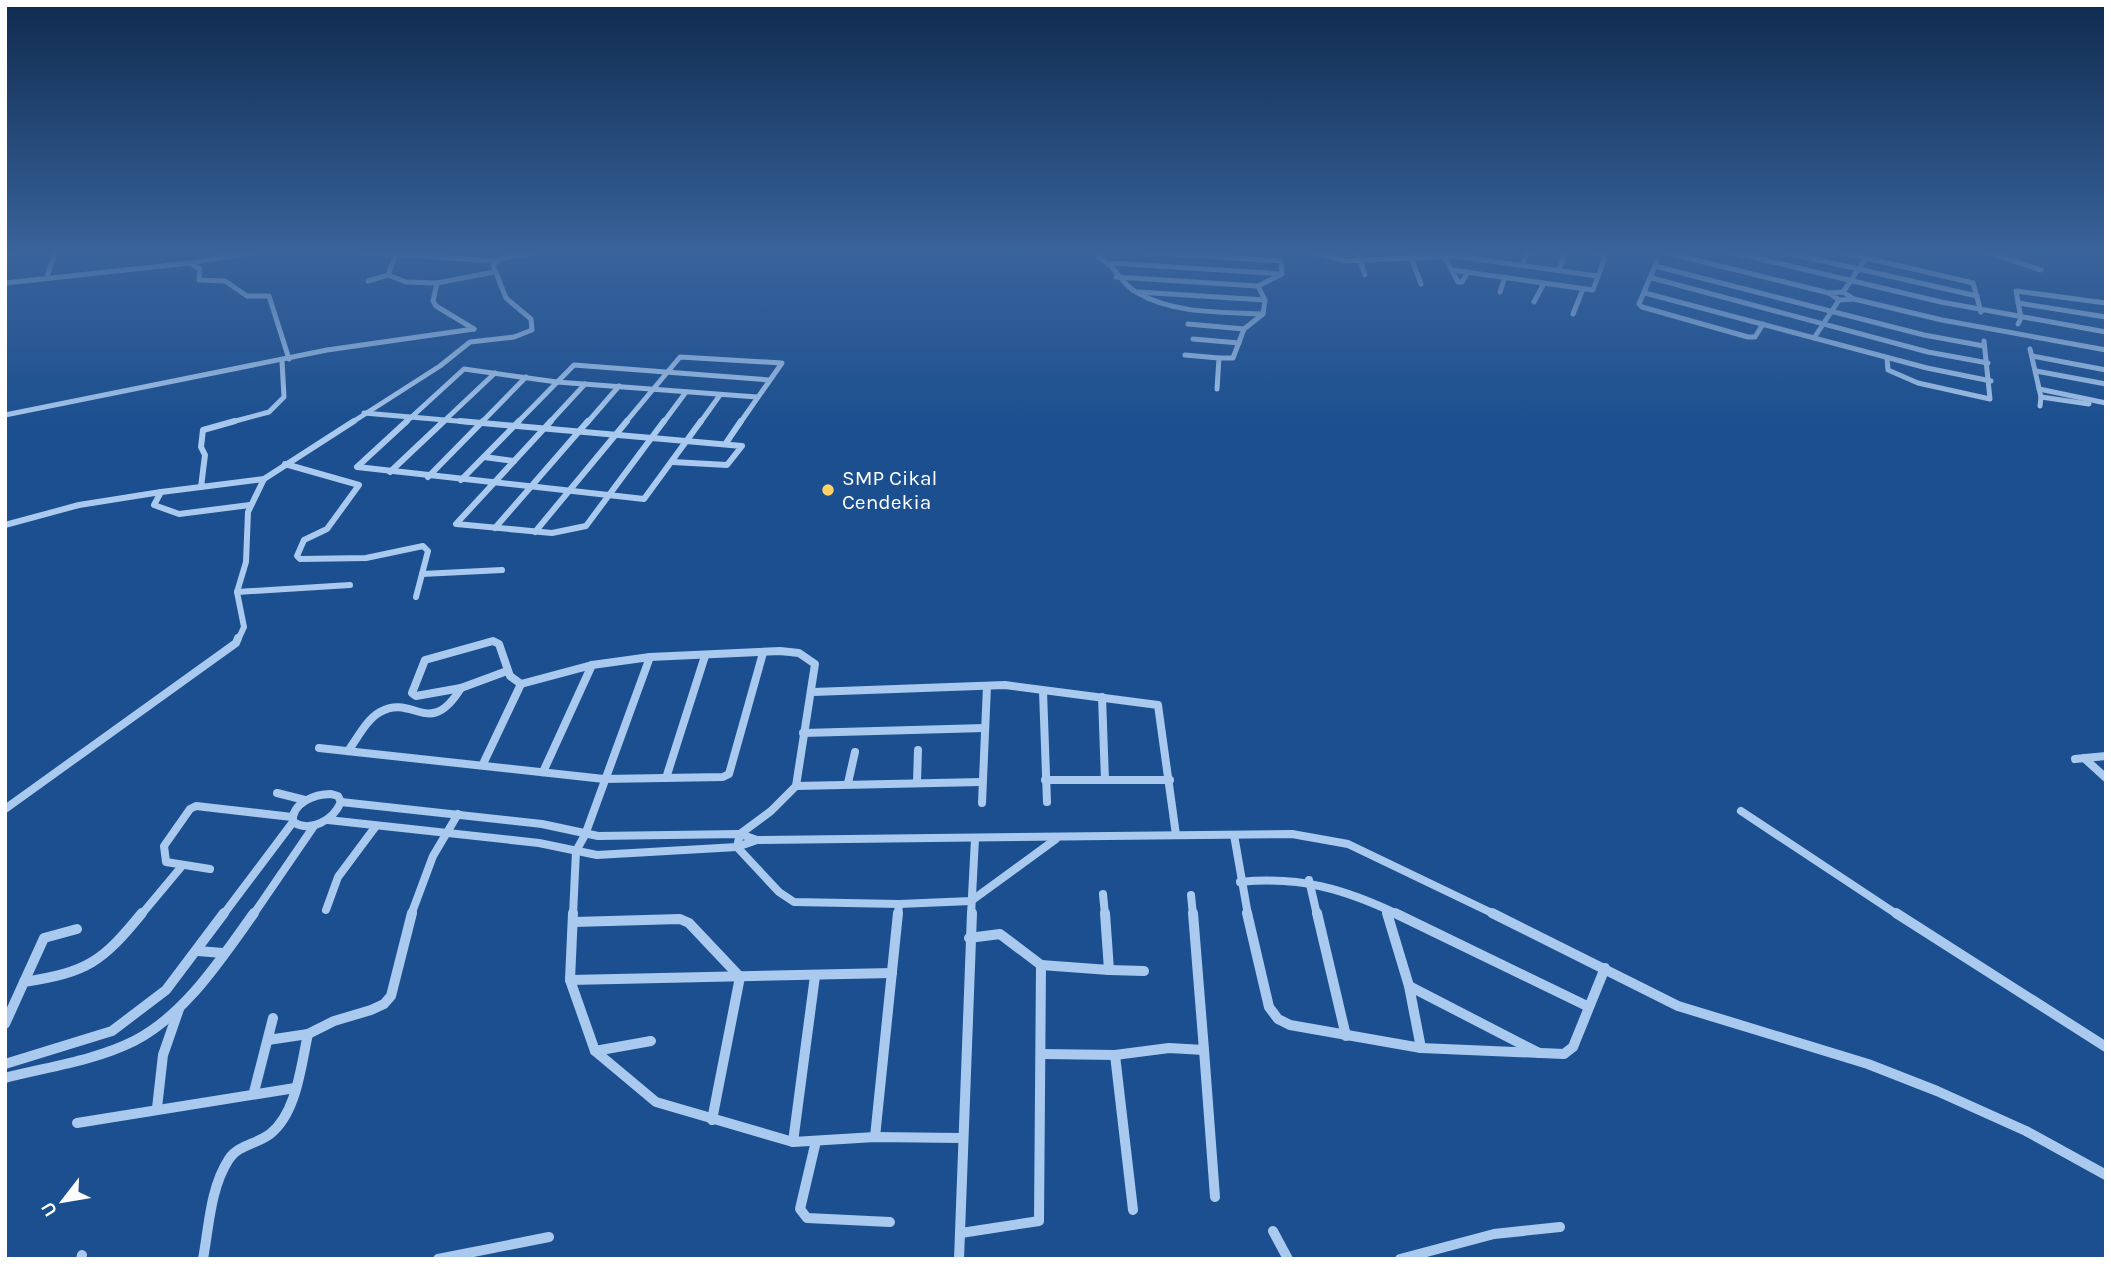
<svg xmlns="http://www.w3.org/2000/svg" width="2111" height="1264" font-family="Karla,sans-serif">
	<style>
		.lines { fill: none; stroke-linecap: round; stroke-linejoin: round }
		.minor-far3 { stroke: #a9c9ee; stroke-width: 5 }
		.minor-far2 { stroke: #a9c9ee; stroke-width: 6 }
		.minor-far1 { stroke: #a9c9ee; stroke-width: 8 }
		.minor { stroke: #a9c9ee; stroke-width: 10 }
		.poi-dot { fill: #ffd166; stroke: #1b4f8f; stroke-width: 2.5 }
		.labels { text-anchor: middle; stroke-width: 7; stroke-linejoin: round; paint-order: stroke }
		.poi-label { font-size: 21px; fill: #fff; stroke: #1b4f8f; text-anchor: start }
	</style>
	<rect width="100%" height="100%" fill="#1b4f8f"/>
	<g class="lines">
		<g class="minor-far3">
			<polyline points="358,252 495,261"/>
			<path d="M1104,252l-6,5c18,8 22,27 40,36 36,21 84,19 125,21l2,-14"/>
			<polyline points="1311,252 1347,261 1454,256 1598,276"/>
			<polyline points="1357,252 1365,275"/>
			<polyline points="1409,252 1421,284"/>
			<polyline points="1593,252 1606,254"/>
			<polyline points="1664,252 1829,293"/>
			<polyline points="1731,252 1941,302 2106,332"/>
			<polyline points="1784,252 1977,296"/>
			<polyline points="1841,252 1973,283 1981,312"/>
			<polyline points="1986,252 2041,270"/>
			<polyline points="5,253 12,252"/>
			<polyline points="1443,254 1458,282 1462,282 1468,272"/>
			<polyline points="1657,261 1639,304 1642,307 1748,337 1755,337 1763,324"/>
			<polyline points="191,263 256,252"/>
			<polyline points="1111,263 1282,274 1281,261 1142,252"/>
			<polyline points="1522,265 1528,252"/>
			<polyline points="1655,266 1924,335 1984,346"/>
			<polyline points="1452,270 1593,290 1607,252"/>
			<polyline points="1559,270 1566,252"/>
			<polyline points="388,275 406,282 437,283 433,301 436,306 474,329"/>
			<polyline points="47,277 55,252"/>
			<polyline points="1116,277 1258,286 1280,275"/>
			<polyline points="1652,278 1928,352 1988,363"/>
			<polyline points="368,281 388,275 395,256"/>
			<polyline points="5,283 190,263 200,269 199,280 225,281 247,296 269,296 289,359"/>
			<polyline points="437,283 494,272"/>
			<polyline points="1138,292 1265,300 1258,286"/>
			<polyline points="1500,292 1505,277"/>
			<polygon points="1843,292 1854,299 1839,300 1829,293"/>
			<polyline points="1843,292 1866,258"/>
			<polyline points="1645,293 1927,368 1991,381"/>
			<polyline points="1854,299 1942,320 2106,350"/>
			<polyline points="1534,302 1544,283"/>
			<polyline points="2018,303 2106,317"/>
			<polyline points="1573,314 1583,289"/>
			<polyline points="1188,324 1244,329"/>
			<polyline points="2018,324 2021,318 2016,291 2106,303"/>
			<polyline points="1814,338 1839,300"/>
			<polyline points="1193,339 1239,343"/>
			<polyline points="2030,349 2041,397 2040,406"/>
			<polyline points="1185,355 1219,358 1217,389"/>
			<polyline points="2032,356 2106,370"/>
			<polyline points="1219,358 1233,358 1244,329 1263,314"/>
			<polyline points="1887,358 1888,370 1918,383 1990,399 1984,341"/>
			<polyline points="2036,371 2106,384"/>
			<polyline points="2039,389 2106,403"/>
			<polyline points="2041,397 2089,404"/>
			<polyline points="364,413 480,423"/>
			<polyline points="5,415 327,350 474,329"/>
			<polyline points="228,423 269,412 284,397 282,361"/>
			<polyline points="351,423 440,366 470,342 514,337 532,330 531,319 506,298 493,265 500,259 536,252"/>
			<polyline points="405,423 464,369 557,382 757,397"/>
			<polyline points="442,423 495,373"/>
			<polyline points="481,423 526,377"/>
			<polyline points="517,423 574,365 769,380"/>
			<polyline points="549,423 585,384"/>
			<polyline points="587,423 619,386"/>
			<polyline points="625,423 680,357 782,363 740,423"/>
			<polyline points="663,423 686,392"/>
			<polyline points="700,423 720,395"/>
		</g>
		<g class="minor-far2">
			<polyline points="235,421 203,430 201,447 205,455 201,487 264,479"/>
			<polyline points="407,421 357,467 644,499 701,421"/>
			<polyline points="460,421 742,446 727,465 673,462"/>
			<polyline points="551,421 456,524 552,533 586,526 664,421"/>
			<polyline points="726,443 741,421"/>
			<polyline points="484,457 514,461"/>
			<polyline points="285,464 359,485 327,529 304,540 297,556 300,559 366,558 423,546 428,551 422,574 502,570"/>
			<polyline points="390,472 444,421"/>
			<polyline points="428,477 483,421"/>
			<polyline points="461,480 519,421"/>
			<polyline points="161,492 201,487"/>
			<polyline points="5,525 79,505 161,492 154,505 179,514 250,505"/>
			<polyline points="495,528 588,421"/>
			<polyline points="535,532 627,421"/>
			<polyline points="237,592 350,585"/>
			<polyline points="416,597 422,574"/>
			<polyline points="238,640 244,627 237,592 246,562 248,512 264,479 354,421"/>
		</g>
		<g class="minor-far1">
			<polyline points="507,671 461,688 416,696 412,693 425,660 493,641 499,644 510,676 521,684 592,665 650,657 780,651 799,653 815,664 796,786"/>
			<polyline points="1043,691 1047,802"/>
			<polyline points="813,692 1005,685 1158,705 1176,835"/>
			<polyline points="1102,697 1105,780"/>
			<polyline points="803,733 985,728"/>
			<polyline points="319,748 604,779 723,777 729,774 763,653"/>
			<path d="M348,751c9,-12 18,-31 32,-39 34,-19 49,28 81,-24"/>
			<polyline points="2084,758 2106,778"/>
			<polyline points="2075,759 2106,756"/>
			<polyline points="483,764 521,684"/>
			<polyline points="543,772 592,665"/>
			<polyline points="666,778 705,656"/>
			<polyline points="1045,780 1170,780"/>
			<polyline points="917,782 918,750"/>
			<polyline points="981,782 796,786 771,811 740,834 737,847 779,892 794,902 899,904 971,901 1056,839"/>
			<polyline points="848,783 855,752"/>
			<polyline points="277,793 305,800"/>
			<path d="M331,794l7,2 3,6c-8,18 -30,31 -48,20 -2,-19 22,-28 38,-28z"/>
			<polyline points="341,802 542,824 598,836 740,834 757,840 1292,834 1348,844 1496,915"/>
			<polyline points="982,803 987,686"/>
			<polyline points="5,809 236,643 238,638"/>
			<polyline points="1741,811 1898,915"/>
			<polyline points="328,820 539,843 597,855 737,847 757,840"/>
			<polyline points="1234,835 1248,915"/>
			<polyline points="210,869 166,862 164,846 190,809 196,806 292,817"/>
			<polyline points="1309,880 1317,915"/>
			<path d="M1240,882c60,-6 105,7 159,33"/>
			<polyline points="1103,894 1105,915"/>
			<polyline points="1191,895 1193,915"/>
			<polyline points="326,910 338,877 376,826"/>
			<polyline points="1386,910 1388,915"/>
			<polyline points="141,915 182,866"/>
			<polyline points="223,915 293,822"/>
			<polyline points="253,915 314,826"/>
			<polyline points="411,915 433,856 458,814"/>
			<polyline points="573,915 576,851 585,835 650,657"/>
			<polyline points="898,915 899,904"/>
			<polyline points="971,915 975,839"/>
		</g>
		<g class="minor">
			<polyline points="573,913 570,980 595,1051 656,1102 793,1142 875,1137 961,1138"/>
			<polyline points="1247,913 1269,1007 1278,1019 1290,1025 1421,1048 1564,1054 1573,1047 1605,968"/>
			<polyline points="1317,913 1346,1036"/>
			<polyline points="1387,913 1409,986 1421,1048"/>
			<polyline points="1395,913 1587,1006"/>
			<polyline points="1492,913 1678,1006 1868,1064 1937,1091 2026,1131 2106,1175"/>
			<polyline points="1896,913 2106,1047"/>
			<polyline points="574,922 680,919 689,923 740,977 712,1120"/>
			<polyline points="198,951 223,953"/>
			<polyline points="1041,965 1109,970 1105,913"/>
			<polyline points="1109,970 1144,971"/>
			<polyline points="570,980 892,973"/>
			<polyline points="24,982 44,938 77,929"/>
			<polyline points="1409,986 1539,1053"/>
			<path d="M5,1024l19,-42c64,-10 78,-20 118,-69"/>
			<polyline points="268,1040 308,1034 334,1021 371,1010 384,1004 391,996 412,913"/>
			<polyline points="1204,1050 1215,1197"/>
			<polyline points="595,1051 651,1041"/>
			<polyline points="1042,1054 1115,1055 1169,1048 1204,1050 1193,913"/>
			<polyline points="1115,1055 1133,1210"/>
			<polyline points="5,1064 112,1031 166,990 224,913"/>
			<path d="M5,1078c42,-11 89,-17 129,-37 51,-26 87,-82 120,-128"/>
			<polyline points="254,1092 273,1018"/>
			<polyline points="157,1108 163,1055 179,1009"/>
			<polyline points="77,1123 295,1088"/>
			<polyline points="875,1137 898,913"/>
			<polyline points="816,1141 800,1209 807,1218 890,1222"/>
			<polyline points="793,1142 815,976"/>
			<polyline points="1273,1231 1288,1259"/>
			<polyline points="961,1233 1039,1221 1041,965 1000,934 969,938"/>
			<polyline points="81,1259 82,1255"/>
			<path d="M203,1259c6,-32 7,-71 26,-100 9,-14 28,-15 41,-25 27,-21 31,-69 38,-100"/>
			<polyline points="438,1259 549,1237"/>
			<polyline points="959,1259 972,913"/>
			<polyline points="1400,1259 1494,1234 1560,1227"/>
		</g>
	</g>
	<linearGradient id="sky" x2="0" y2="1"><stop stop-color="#0f2b4f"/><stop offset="0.59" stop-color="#39639b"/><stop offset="1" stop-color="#39639b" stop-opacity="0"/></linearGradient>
	<rect width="2111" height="428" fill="url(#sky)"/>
	<circle class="poi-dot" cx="828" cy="490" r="7"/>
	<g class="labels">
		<g class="poi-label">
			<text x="842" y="485">SMP Cikal<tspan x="842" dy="24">Cendekia</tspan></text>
		</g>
	</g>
	<rect width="2111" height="1264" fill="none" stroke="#ffffff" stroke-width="14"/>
	<g transform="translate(63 1201) rotate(239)" stroke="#1b4f8f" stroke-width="5" paint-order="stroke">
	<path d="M0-5L12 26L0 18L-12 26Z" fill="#ffffff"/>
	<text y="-10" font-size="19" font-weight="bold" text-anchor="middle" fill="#ffffff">U</text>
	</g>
</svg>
